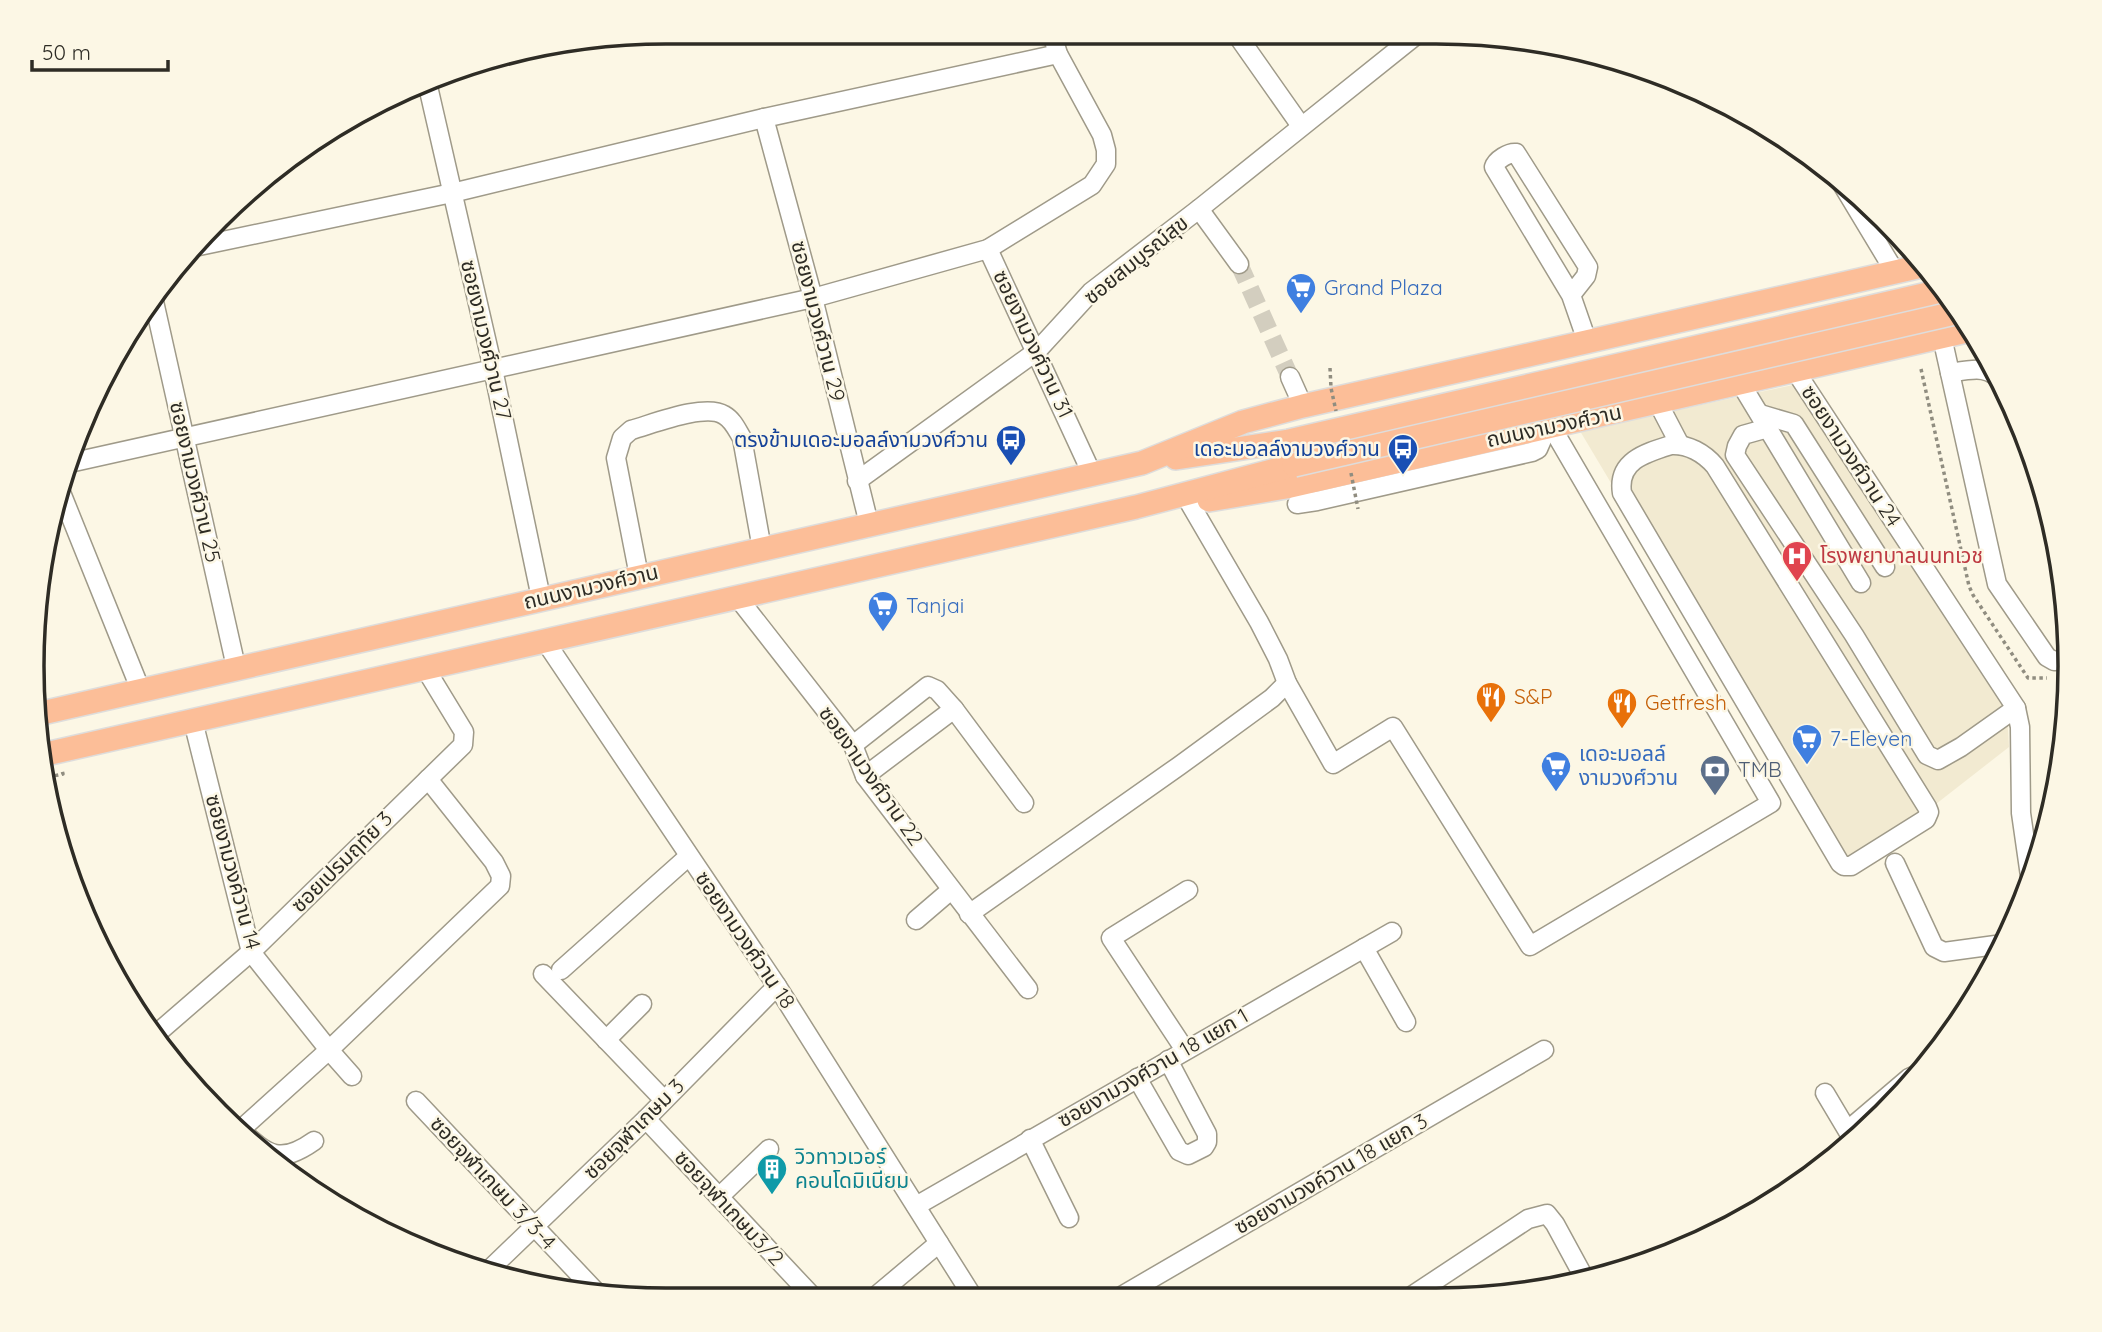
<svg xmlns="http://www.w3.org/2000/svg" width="2102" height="1332" font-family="Quicksand,'Noto Sans Thai',sans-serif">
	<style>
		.built { fill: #f2ead1 }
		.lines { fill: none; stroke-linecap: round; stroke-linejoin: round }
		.minor-tunnel { stroke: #d3cebf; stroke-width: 18; stroke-dasharray: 18 9; stroke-linecap: butt }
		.minor-casing { stroke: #9f9a89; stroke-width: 21 }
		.major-casing { stroke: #dedddc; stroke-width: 26 }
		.path { stroke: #908d80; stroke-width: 3.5; stroke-dasharray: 3.5 3.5; stroke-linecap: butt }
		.minor { stroke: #fff; stroke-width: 18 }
		.major { stroke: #fcbe98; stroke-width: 23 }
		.major-bridge-casing { stroke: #dedddc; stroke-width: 26; stroke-linecap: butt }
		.path-bridge { stroke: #908d80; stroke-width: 3.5; stroke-dasharray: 3.5 3.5; stroke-linecap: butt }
		.major-bridge { stroke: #fcbe98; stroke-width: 23 }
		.labels { text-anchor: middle; stroke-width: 5; stroke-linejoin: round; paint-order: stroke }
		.street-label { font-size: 21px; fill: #2e2c25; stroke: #fcf7e5 }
		.shop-label { font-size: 21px; fill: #366cbe; stroke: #fcf7e5; text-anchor: start }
		.transit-label { font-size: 21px; fill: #164399; stroke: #fcf7e5; text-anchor: end }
		.health-label { font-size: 21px; fill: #be3a42; stroke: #fcf7e5; text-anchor: start }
		.food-label { font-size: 21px; fill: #c56008; stroke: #fcf7e5; text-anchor: start }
		.service-label { font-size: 21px; fill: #4e5e75; stroke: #fcf7e5; text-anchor: start }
		.culture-label { font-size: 21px; fill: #0d838f; stroke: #fcf7e5; text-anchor: start }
		.rim { fill: none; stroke: #2e2c25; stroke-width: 3.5 }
	</style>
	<rect width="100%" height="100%" fill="#fcf7e5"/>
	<polygon class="built" points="1793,385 2007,713 2009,747 1845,875 1580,431"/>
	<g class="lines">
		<polyline class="minor-tunnel" points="1239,264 1290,377"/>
		<g class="minor-casing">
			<g id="minor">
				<polyline points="1237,35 1301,126"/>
				<polyline points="427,82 493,369 541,598"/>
				<polyline points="764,118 813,298 869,524"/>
				<polyline points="1839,179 1895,272"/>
				<polyline points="1199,209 1239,264"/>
				<polyline points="199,246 452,193 764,118 1058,54"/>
				<polyline points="988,249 1092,474"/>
				<path d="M1571,295l15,-19 2,-9 -72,-114c-7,-1 -20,7 -22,14l77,128 16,46"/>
				<polyline points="153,297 236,667"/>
				<polyline points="1942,337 1997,584 2047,657 2054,661 2068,659"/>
				<polyline points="1796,372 2016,708 2020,727 2021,813 2031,883"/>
				<path d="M1950,373c23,-4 40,-9 55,13"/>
				<polyline points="1290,377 1303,406"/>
				<polyline points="1741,384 1861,583"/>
				<polyline points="1658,403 1680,445"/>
				<polyline points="1760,414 1794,424 1885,567"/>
				<polyline points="1768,428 1743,435 1737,446 1735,455 1854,635 1927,755 1938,760 1961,747 2016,708"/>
				<path d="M1671,445c17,-1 33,8 44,21l212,341 2,5 -3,7 -75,47h-7l-4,-3 -218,-370c-5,-32 23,-40 49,-48z"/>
				<polyline points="65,464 813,298 988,249 1092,185 1106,164 1106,150 1102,135 1058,54 1052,34"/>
				<polyline points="857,481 1037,351 1091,292 1199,209 1415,36"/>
				<polyline points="60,490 141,691"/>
				<polyline points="1189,502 1259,622 1278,659 1287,683 1333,764 1393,727 1530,946 1771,803 1551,426"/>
				<polyline points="1297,504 1317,501 1532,452 1538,449 1548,426"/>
				<path d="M639,576l-23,-118 6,-20 9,-8c22,-6 74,-27 93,-15 9,5 13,15 18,23l20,111"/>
				<polyline points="738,598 853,745 865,776 1028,989"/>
				<polyline points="545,641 777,986 973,1297"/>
				<polyline points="954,709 1024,803"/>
				<polyline points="193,721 251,952 329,1050 352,1076"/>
				<polyline points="853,745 928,686 937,690 954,709 865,776"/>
				<polyline points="1895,863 1934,947 1944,952 2003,944"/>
				<polyline points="969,914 1179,766 1272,698 1287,683"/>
				<polyline points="916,920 951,890"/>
				<polyline points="1364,948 1406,1022"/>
				<polyline points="561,970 689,856"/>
				<polyline points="543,974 664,1100"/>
				<polyline points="154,1036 251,952 463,745 464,732 425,668"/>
				<polyline points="606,1040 642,1004"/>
				<polyline points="1185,1050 1111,938 1188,890"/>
				<polyline points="1137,1078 1179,1151 1188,1155 1204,1147 1207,1142 1207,1134 1168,1060"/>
				<polyline points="1825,1093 1853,1140"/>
				<polyline points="416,1101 599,1295"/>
				<polyline points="646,1119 812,1296"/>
				<path d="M240,1130c28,25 40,35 74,11"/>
				<polyline points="1848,1130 1909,1078 1922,1072"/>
				<polyline points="238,1132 329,1050 500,886 501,876 494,862 428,779"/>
				<polyline points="1030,1139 1069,1218"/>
				<polyline points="719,1197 769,1149"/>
				<polyline points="916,1206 1392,932"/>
				<polyline points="489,1270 646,1119 777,986"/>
				<polyline points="876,1296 939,1243"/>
				<polyline points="1118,1298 1544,1050"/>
				<polyline points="1407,1299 1528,1219 1547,1214 1555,1224 1586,1281"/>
			</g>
		</g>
		<g class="major-casing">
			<g id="major">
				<polyline points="1176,458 1289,441"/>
				<polyline points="1209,500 1286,487 1971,330"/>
				<polyline points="42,713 1142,463 1243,422 1303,406 1926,265"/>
				<polyline points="46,754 1136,507 1294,465"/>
			</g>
		</g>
		<g class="path">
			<polyline points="1921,369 1969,586 1973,595 2028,678 2047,678"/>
			<polyline points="34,641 39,628"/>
			<polyline points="38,681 41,680 43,693"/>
			<polyline points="48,777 63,774 62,770"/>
		</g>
		<use href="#minor" class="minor"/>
		<use href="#major" class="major"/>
		<g class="major-bridge-casing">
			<g id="major-bridge">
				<polyline points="1289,441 1945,290"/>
				<polyline points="1294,465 1959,312"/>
			</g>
		</g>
		<g class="path-bridge">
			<polyline points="1330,368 1331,388 1336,411"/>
			<polyline points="1351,473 1358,509"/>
		</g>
		<use href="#major-bridge" class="major-bridge"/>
	</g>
	<defs>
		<g id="supermarket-pin" transform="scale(1.575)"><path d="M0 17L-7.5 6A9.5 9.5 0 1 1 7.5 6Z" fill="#3f7fe0" stroke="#fcf7e5"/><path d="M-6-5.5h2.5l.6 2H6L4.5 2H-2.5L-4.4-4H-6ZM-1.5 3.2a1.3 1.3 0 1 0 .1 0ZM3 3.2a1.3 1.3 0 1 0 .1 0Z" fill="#fff"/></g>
		<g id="bus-pin" transform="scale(1.575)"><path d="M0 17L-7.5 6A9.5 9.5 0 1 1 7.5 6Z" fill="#1a4fb4" stroke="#fcf7e5"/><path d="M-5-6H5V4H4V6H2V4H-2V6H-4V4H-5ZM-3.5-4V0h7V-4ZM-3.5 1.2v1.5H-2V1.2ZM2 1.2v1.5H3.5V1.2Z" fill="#fff"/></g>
		<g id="hospital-pin" transform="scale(1.575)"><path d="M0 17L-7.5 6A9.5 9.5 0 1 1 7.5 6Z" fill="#e0444e" stroke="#fcf7e5"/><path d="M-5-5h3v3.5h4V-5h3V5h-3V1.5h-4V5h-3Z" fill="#fff"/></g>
		<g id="restaurant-pin" transform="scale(1.575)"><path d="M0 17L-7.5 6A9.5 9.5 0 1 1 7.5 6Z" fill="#e8710a" stroke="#fcf7e5"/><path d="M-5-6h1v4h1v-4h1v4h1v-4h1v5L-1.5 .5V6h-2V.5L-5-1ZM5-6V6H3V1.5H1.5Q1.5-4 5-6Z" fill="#fff"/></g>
		<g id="bank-pin" transform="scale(1.575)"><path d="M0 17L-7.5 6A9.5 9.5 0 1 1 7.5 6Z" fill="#5c6f8a" stroke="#fcf7e5"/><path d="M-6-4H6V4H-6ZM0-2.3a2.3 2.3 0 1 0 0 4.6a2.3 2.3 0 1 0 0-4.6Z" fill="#fff"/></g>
		<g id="building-pin" transform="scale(1.575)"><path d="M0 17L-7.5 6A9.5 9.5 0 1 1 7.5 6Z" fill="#0f9aa8" stroke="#fcf7e5"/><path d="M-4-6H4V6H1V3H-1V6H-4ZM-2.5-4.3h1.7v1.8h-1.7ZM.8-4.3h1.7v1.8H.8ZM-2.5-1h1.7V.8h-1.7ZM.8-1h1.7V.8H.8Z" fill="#fff"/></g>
	</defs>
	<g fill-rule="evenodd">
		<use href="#supermarket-pin" x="1301" y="288"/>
		<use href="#bus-pin" x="1011" y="440"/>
		<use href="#bus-pin" x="1403" y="449"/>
		<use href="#hospital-pin" x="1797" y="556"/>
		<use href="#supermarket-pin" x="883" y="606"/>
		<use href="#restaurant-pin" x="1491" y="697"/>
		<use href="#restaurant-pin" x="1622" y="703"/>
		<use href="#supermarket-pin" x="1807" y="739"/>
		<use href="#supermarket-pin" x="1556" y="766"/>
		<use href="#bank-pin" x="1715" y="770"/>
		<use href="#building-pin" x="772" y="1169"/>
	</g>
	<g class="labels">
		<g class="street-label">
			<text transform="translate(1136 260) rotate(-39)" y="7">ซอยสมบูรณ์สุข</text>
			<text transform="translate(818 321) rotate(76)" y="7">ซอยงามวงศ์วาน 29</text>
			<text transform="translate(486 340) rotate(77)" y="7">ซอยงามวงศ์วาน 27</text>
			<text transform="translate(1033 344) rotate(65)" y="7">ซอยงามวงศ์วาน 31</text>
			<text transform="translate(1554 426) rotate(-12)" y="7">ถนนงามวงศ์วาน</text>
			<text transform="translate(1851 456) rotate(57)" y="7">ซอยงามวงศ์วาน 24</text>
			<text transform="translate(195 482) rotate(77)" y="7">ซอยงามวงศ์วาน 25</text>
			<text transform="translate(591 587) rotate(-13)" y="7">ถนนงามวงศ์วาน</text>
			<text transform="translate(871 776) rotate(55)" y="7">ซอยงามวงศ์วาน 22</text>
			<text transform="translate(342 862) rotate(-45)" y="7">ซอยเปรมฤทัย 3</text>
			<text transform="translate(233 872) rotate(75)" y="7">ซอยงามวงค์วาน 14</text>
			<text transform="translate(745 940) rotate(56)" y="7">ซอยงามวงศ์วาน 18</text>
			<text transform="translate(1153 1068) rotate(-30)" y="7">ซอยงามวงศ์วาน 18 แยก 1</text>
			<text transform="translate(634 1129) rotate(-45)" y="7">ซอยจุฬาเกษม 3</text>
			<text transform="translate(1331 1174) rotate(-30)" y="7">ซอยงามวงค์วาน 18 แยก 3</text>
			<text transform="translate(493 1183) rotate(47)" y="7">ซอยจุฬาเกษม 3/3-4</text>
			<text transform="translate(729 1208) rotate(47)" y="7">ซอยจุฬาเกษม3/2</text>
		</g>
		<g class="shop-label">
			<text x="1324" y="295">Grand Plaza</text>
			<text x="906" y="613">Tanjai</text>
			<text x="1830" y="746">7-Eleven</text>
			<text x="1579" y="761">เดอะมอลล์<tspan x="1579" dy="24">งามวงศ์วาน</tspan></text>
		</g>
		<g class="transit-label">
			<text x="988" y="447">ตรงข้ามเดอะมอลล์งามวงศ์วาน</text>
			<text x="1380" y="456">เดอะมอลล์งามวงศ์วาน</text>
		</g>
		<g class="health-label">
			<text x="1820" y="563">โรงพยาบาลนนทเวช</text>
		</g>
		<g class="food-label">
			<text x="1514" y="704">S&amp;P</text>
			<text x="1645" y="710">Getfresh</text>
		</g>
		<g class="service-label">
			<text x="1738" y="777">TMB</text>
		</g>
		<g class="culture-label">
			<text x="795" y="1164">วิวทาวเวอร์<tspan x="795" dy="24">คอนโดมิเนียม</tspan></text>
		</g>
	</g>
	<path d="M0 0H2102V1332H0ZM666 44H1436A622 622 0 0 1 2058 666V666A622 622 0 0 1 1436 1288H666A622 622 0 0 1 44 666V666A622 622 0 0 1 666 44Z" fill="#fcf7e5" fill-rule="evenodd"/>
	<path class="rim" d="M666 44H1436A622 622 0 0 1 2058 666V666A622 622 0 0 1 1436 1288H666A622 622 0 0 1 44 666V666A622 622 0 0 1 666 44Z"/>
	<path d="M32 60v10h136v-10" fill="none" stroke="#2e2c25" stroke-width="3.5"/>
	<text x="42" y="60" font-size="21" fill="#2e2c25" stroke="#fcf7e5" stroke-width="5" paint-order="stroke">50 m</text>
</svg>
